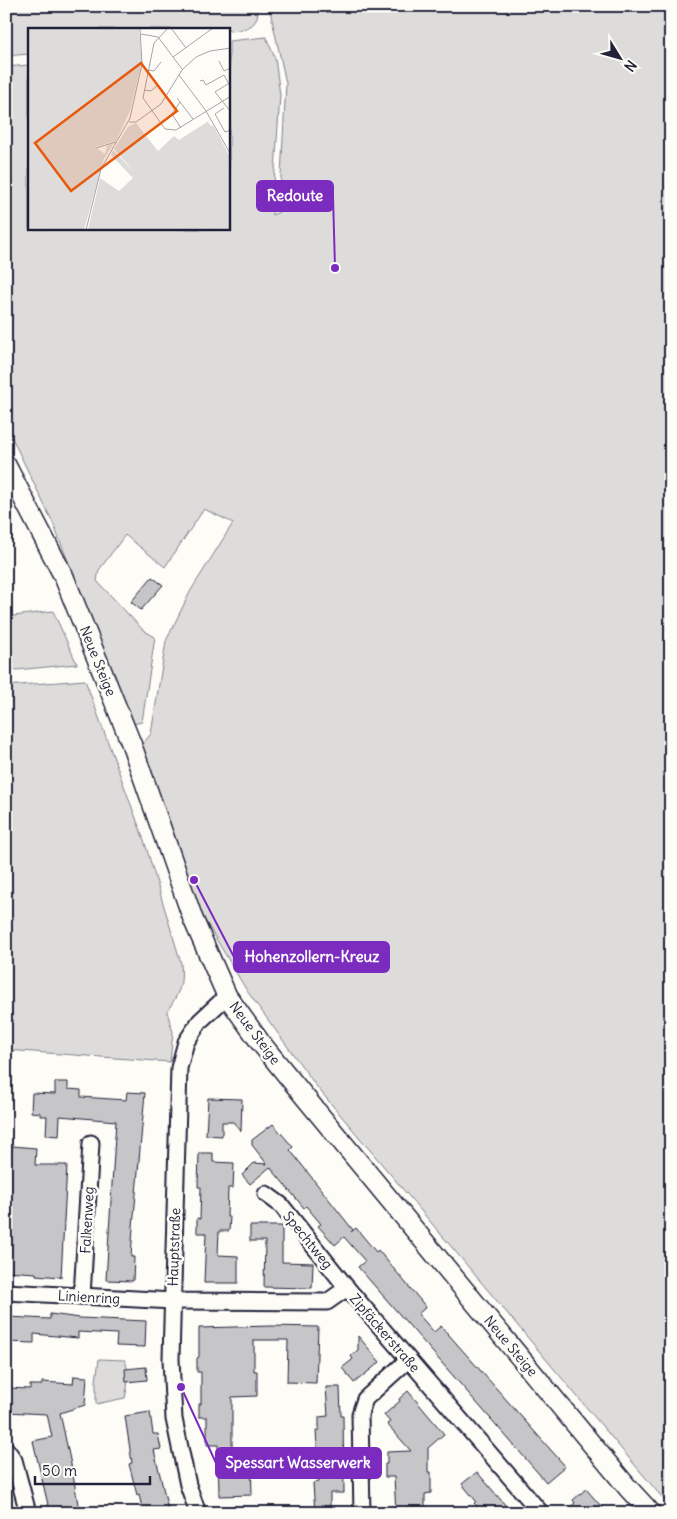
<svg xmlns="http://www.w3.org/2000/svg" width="677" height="1519" font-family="Delius,sans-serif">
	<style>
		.green { fill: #dddcdb; stroke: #807f8b }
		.building { fill: #c6c6c8; stroke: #22223b }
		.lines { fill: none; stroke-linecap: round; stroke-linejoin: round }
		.minor-casing { stroke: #22223b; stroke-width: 19 }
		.major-casing { stroke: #22223b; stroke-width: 22 }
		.minor { stroke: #fdfcf7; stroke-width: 15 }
		.major { stroke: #fdfcf7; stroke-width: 19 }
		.labels { text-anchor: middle; stroke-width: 5; stroke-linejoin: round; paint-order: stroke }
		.street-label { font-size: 14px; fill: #22223b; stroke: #fdfcf7 }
		.inset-road { fill: none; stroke: #a5a5ac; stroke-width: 1 }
		.view { fill: #e8590c; fill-opacity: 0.15; stroke: #e8590c; stroke-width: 2.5 }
		.inset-edge { fill: none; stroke: #22223b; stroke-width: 2.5 }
		.leader { fill: none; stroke: #7b2cbf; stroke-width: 2 }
		.callout-dot { fill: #7b2cbf; stroke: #fdfcf7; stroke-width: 2 }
		.callout { fill: #7b2cbf; stroke: #7b2cbf; stroke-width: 2 }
		.callout-label { font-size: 15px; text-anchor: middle; font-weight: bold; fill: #fff }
	</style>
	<rect width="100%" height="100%" fill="#fdfcf7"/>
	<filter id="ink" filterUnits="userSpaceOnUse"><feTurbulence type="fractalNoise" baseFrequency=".02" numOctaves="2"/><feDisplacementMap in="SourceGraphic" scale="10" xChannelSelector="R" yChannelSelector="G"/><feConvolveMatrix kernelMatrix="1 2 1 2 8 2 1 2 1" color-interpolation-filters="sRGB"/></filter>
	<g filter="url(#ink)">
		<g class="green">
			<path d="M6,6h251c4,21 -12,24 -28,25v-2h-200v25l-23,2z"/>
			<polygon points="269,6 671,6 671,1508 317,1087 247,991 193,900 137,750 151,734 166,641 190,592 233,523 204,509 165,567 125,535 99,570 97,581 143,630 155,637 142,722 132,724 53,523 13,440 6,430 6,67 29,65 29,229 229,229 229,41 266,37 275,58 280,95 272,215 279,212 286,83"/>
			<polygon points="53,611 77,664 6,671 6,617"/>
			<path d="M85,680l59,160 37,123c2,24 -2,29 -14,49l6,20 -3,30 -164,-12v-364z"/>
			<path d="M99,1359l26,1c5,14 3,24 0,38l-29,6v-23z"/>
		</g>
		<g class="building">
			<polygon points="152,577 163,585 141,610 131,602"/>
			<polygon points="55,1082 68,1082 68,1089 81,1090 81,1097 126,1100 127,1092 145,1093 133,1227 131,1257 134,1257 133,1281 106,1280 116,1121 60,1116 59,1136 46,1135 47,1116 40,1116 40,1113 31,1112 32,1093 55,1094"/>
			<polygon points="208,1098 242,1099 241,1131 233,1122 222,1122 222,1136 206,1135"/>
			<polygon points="273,1124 293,1147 290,1150 353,1230 351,1232 356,1228 376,1252 378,1250 426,1307 418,1314 434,1332 441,1326 565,1466 546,1482 358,1267 365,1261 344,1237 335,1245 318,1226 321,1224 306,1206 304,1208 270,1167 250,1184 242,1175 254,1163 267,1164 252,1145 252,1140"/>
			<polygon points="12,1146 36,1148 35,1165 67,1165 61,1277 36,1275 36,1273 6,1271 6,1222"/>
			<polygon points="199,1153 213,1153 213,1162 234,1163 233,1188 228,1188 227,1217 230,1217 229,1231 219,1231 218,1255 238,1256 238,1283 204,1283 206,1233 197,1233 197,1218 200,1219 201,1187 198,1187"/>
			<polygon points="250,1226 282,1226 282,1262 313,1263 312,1288 264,1287 265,1241 250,1241"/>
			<polygon points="50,1314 80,1318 146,1321 145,1347 116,1346 117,1334 78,1332 78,1338 34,1334 34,1343 6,1342 6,1317 50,1319"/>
			<polygon points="271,1326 318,1327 316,1383 287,1382 288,1340 254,1340 254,1371 257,1371 257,1396 232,1397 232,1458 251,1458 252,1495 219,1496 218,1445 207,1445 207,1417 199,1417 199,1404 201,1404 201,1372 197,1372 197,1358 199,1357 199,1328"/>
			<polygon points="358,1336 380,1362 354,1383 342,1368 353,1359 351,1356 358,1350"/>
			<polygon points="146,1367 147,1380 126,1382 125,1369"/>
			<polygon points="74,1376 87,1377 85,1405 60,1413 72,1469 79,1510 60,1513 59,1507 49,1509 33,1441 52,1437 47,1414 6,1412 6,1388 30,1389 30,1385 42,1385 42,1382 73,1384"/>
			<polygon points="326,1387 340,1387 341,1416 343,1416 344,1493 330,1493 330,1513 315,1513 313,1483 319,1482 316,1430 319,1430 319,1417 328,1416"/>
			<polygon points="408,1391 444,1434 428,1448 428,1472 431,1472 431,1493 425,1494 425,1513 396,1513 394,1477 385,1477 385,1464 387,1464 387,1452 411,1451 387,1424 390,1422 384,1415 400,1401 399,1399"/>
			<polygon points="150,1412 153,1434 158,1434 161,1449 154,1450 169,1513 143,1513 139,1494 137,1495 129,1464 132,1463 125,1416"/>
			<polygon points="477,1472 512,1513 483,1513 474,1503 476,1501 462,1484"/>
			<polygon points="586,1489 607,1513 564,1513 575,1503 573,1500"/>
		</g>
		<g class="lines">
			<g class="minor-casing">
				<g id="minor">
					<polyline points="266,1194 281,1205 347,1288"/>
					<polyline points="6,1292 173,1301 327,1302 347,1288 541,1513"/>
					<polyline points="82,1296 91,1143"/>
					<polyline points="6,1449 14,1460 28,1513"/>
					<polyline points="198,1513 188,1485 174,1419 171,1359 179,1068 186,1042 200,1021 227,996"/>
					<polyline points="362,1513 360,1414 365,1399 408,1360"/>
				</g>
			</g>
			<g class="major-casing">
				<polyline id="major" points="6,465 64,577 131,743 193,919 227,996 260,1042 304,1096 628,1488 651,1513"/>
			</g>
			<use href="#minor" class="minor"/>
			<use href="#major" class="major"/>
		</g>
	</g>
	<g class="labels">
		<g class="street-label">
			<text transform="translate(98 661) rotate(68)" y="5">Neue Steige</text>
			<text transform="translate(255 1033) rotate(53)" y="5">Neue Steige</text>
			<text transform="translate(87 1220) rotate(-87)" y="5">Falkenweg</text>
			<text transform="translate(308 1240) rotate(51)" y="5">Spechtweg</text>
			<text transform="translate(174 1247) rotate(-88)" y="5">Hauptstraße</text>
			<text transform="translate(89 1297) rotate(3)" y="5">Linienring</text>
			<text transform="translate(385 1333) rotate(49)" y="5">Zipfäckerstraße</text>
			<text transform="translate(511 1346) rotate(50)" y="5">Neue Steige</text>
		</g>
	</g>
	<g transform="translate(28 28)">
		<rect width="202" height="202" fill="#fdfcf7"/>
		<path d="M0,0h111l3,33 -12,50 -14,30 -21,6 10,7 2,-8 7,-3 -10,16 -20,71h-56zM182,92l-2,2 3,4 2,-1 17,32v73h-142l12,-52 19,13 14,-13 -22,-23 2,-5 22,23 -21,-24 14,-22 8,-4 22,28 16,-15 5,4z" fill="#dddcdb"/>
		<path class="inset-road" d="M140,0l-14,15 -11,55 22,31 11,1 55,-34M143,0l15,20M113,6l17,3 24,32M145,29l40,-29M191,33l5,10 7,-3M121,42l5,1 7,-9M151,47l27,36 25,44M172,53l3,-1 3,5 18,-10 7,13M203,54l-16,10 16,20M116,62l7,1 7,-6M149,70l16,21M152,74l-8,12 9,14M196,80l-9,6 10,18 6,-2M101,94h7l25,-18 21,-34 14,-13 14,-6 21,-3M68,120l20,-6M58,202l15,-61 29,-51 12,-54 -2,-36"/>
		<path class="view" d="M113,35l36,48 -106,80 -36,-48z"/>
		<rect width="202" height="202" class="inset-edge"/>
	</g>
	<path class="leader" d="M335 268L333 196M194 880L234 957M181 1387L216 1463"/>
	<g class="callout-dot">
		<circle cx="335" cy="268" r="5"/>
		<circle cx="194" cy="880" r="5"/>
		<circle cx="181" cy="1387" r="5"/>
	</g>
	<g class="callout">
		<rect x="257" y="181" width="76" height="30" rx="5"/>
		<rect x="234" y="942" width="155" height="30" rx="5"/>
		<rect x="216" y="1448" width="165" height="30" rx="5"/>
	</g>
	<g class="callout-label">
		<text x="295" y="201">Redoute</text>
		<text x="312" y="962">Hohenzollern-Kreuz</text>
		<text x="298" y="1468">Spessart Wasserwerk</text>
	</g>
	<rect width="677" height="1519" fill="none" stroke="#fdfcf7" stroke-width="25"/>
	<rect x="12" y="12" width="652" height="1494" fill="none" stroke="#22223b" stroke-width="2" filter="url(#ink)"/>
	<g transform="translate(620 58) rotate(127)" stroke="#fdfcf7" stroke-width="4" paint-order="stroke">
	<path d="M0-4L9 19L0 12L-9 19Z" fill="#22223b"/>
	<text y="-8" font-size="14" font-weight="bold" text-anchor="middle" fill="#22223b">N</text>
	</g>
	<path d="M35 1476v8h115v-8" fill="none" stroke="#22223b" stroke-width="2.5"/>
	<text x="42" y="1476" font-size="15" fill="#22223b" stroke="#fdfcf7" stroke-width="4" paint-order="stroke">50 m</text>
</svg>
